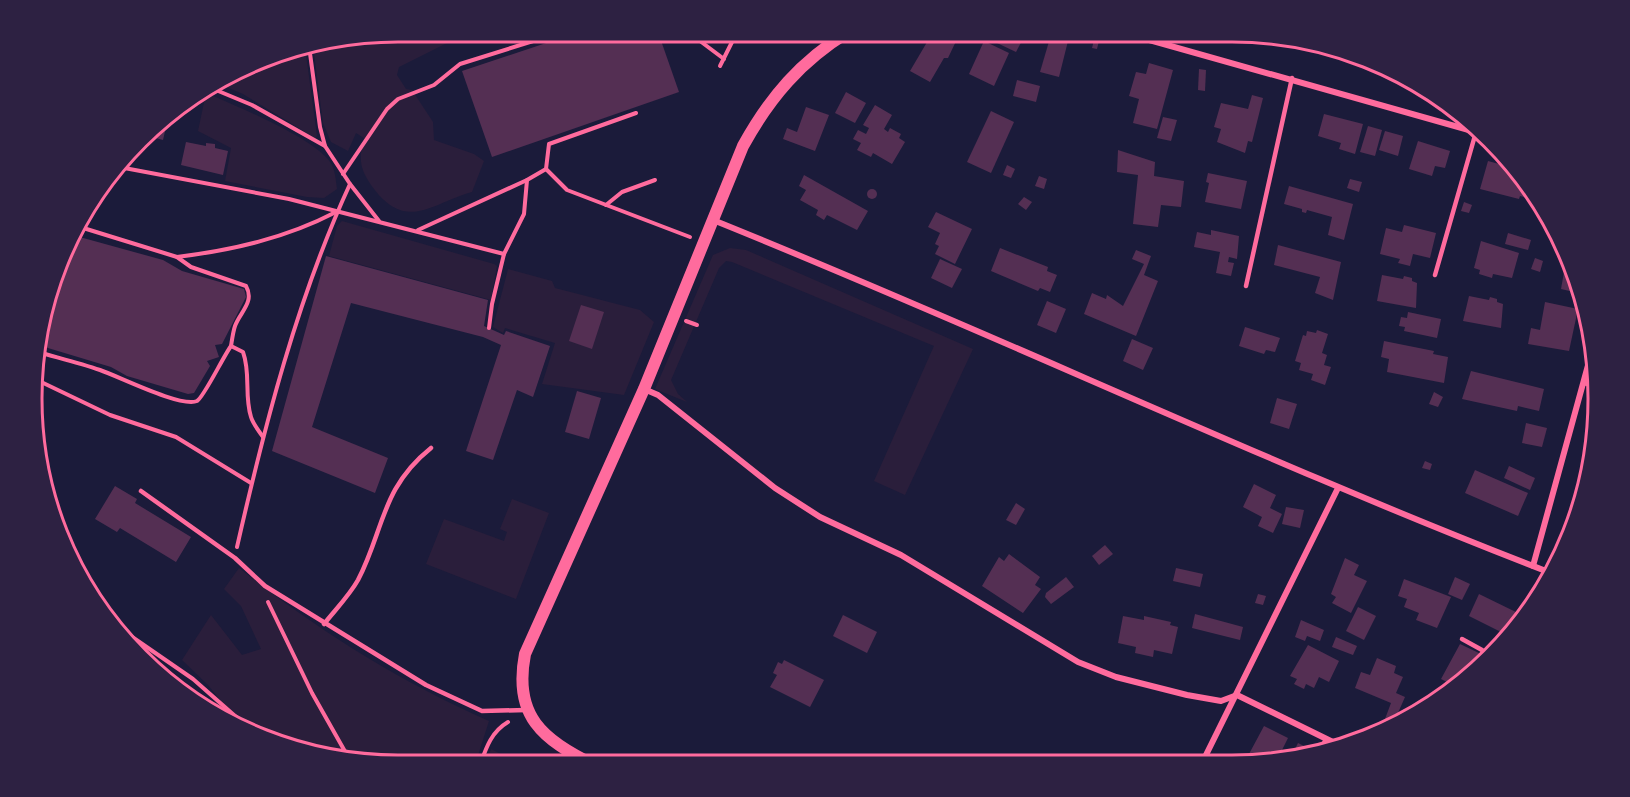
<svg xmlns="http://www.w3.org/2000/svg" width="1630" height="797" font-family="Barlow,sans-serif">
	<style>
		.green { fill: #2a1e3b }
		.building { fill: #542f53 }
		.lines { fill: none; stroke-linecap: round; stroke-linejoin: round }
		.path { stroke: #ff6b9d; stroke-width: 4 }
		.service { stroke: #ff6b9d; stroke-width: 4.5 }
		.minor { stroke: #ff6b9d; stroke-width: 6 }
		.secondary { stroke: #ff6b9d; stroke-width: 12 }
		.rim { fill: none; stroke: #ff6b9d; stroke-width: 3 }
	</style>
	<rect width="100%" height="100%" fill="#1b1b3a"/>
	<g class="green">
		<path d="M399,32l68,1 -68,34 -2,8 9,14 6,1 21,32 1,18 40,14 10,7 -12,31c-40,11 -65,40 -98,-3 -14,-19 -16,-29 -10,-51l-8,-5 -8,18 -17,-9 -8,-19 -10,-77z"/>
		<polygon points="305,47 317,136 315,138 243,94 219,84 280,51"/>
		<path d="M206,93c28,12 108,45 124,69 5,6 6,19 7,27l-13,9 -17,-1 -82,-16 6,-33 -33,-17z"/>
		<polygon points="342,221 494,264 497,266 491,300 329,256 337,226"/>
		<polygon points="730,248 746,250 973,349 905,495 874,481 934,346 732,262 726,261 719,268 671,380 678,394 687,402 655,389 713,255"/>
		<polygon points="508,269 552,281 555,288 640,310 654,322 624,395 542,384 555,343 505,328 503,333 493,327"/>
		<polygon points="512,499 549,513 516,599 426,564 444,519 504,541 507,532 500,529"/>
		<path d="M239,568c79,62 158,112 250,153l-14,44h-77l-140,-28 -19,-14 -31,-38 -26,-25 29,-45 31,40 19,-6 -20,-43 -17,-17z"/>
		<polygon points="491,749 523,765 485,765"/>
	</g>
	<g class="building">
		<polygon points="579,32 658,32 679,92 492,157 462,71"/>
		<polygon points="933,32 939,35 941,32 948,32 958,37 948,58 944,58 930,82 910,71"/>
		<polygon points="1002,32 1018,32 1025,35 1016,52 997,43"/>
		<polygon points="1050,38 1068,41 1059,77 1040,72"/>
		<polygon points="1094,40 1099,41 1097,49 1092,48"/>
		<polygon points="984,41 1009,53 994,86 969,74"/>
		<polygon points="1149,63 1173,70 1157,129 1133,123 1139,99 1129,96 1136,72 1146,74"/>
		<polygon points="1199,69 1206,70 1205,91 1198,90"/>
		<polygon points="1017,80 1040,86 1036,102 1013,96"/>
		<polygon points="846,92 866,103 855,123 835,113"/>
		<polygon points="1252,95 1263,98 1252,142 1248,141 1245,153 1217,142 1221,129 1214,127 1221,103 1248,109"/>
		<polygon points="875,105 892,115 884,129 888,132 890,128 901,134 899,138 905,142 892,164 873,153 871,157 857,150 861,143 853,139 858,130 866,134 869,128 863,125"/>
		<polygon points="806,107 829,115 815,151 783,139 787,128 797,132"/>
		<polygon points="991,111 1014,122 991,173 967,162"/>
		<polygon points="169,114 163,140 148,136"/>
		<polygon points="1324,114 1363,124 1355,154 1339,149 1341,143 1318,136"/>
		<polygon points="1163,117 1177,120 1171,141 1157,138"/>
		<polygon points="1368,126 1382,130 1375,156 1360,152"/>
		<polygon points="1385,131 1403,136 1398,156 1379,150"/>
		<polygon points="1418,141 1450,151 1445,168 1435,166 1432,176 1409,169"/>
		<polygon points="186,142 206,146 206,143 215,144 215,148 228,151 223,175 181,165"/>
		<polygon points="1118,150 1155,162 1154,176 1184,181 1181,207 1161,205 1158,227 1133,224 1138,175 1117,172"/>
		<polygon points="1488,161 1510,167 1522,186 1521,190 1526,191 1524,197 1520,196 1519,199 1480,189"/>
		<polygon points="1007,165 1015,169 1011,178 1003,175"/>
		<polygon points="1208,173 1247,181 1241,209 1205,202 1209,183 1206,182"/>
		<polygon points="804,175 868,211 857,230 827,215 824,220 816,215 818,210 800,200 806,190 799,186"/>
		<polygon points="1039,176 1047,179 1044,189 1035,186"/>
		<polygon points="1350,179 1362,182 1359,192 1347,188"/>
		<polygon points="1289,186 1353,204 1344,240 1328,235 1332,217 1307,210 1306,213 1302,212 1302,209 1284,204"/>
		<circle cx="872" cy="194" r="5"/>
		<polygon points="1024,197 1032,202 1026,210 1018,204"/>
		<polygon points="1464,202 1472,205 1469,213 1461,211"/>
		<polygon points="936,212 972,229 955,264 935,254 939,246 935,244 940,233 928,227"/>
		<polygon points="1404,225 1436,233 1430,258 1413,254 1410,266 1398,263 1400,259 1380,254 1386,228 1402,232"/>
		<polygon points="1211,230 1239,236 1237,259 1229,257 1228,262 1234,263 1231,276 1216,273 1220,252 1194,247 1197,232 1211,235"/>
		<polygon points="1508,233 1531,240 1528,250 1505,244"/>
		<polygon points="76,236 163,260 182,271 244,289 246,297 222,344 215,345 219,357 207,361 210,366 194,393 188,394 127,376 111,367 38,345 39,327"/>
		<polygon points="1481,241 1519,253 1512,278 1493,274 1492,278 1479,274 1480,270 1474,268"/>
		<polygon points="1278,245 1341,262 1333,300 1315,293 1320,277 1274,265"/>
		<polygon points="1000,248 1048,267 1047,271 1057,275 1050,292 1040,288 1038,291 991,271"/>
		<polygon points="1136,250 1151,256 1144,275 1158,281 1136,336 1084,314 1092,293 1106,299 1107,295 1123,306 1144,264 1132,259"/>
		<polygon points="326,256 488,300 484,326 504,335 506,331 550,346 533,397 517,390 493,460 466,451 501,345 483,337 351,303 312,427 388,458 375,493 272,451"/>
		<polygon points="1535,258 1543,261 1540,272 1531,269"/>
		<polygon points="940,259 962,269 952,288 931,278"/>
		<polygon points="1564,272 1574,274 1578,293 1561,289"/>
		<polygon points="1382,275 1403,279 1404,276 1412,278 1412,281 1417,283 1416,308 1377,301"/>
		<polygon points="1469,296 1489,300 1490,297 1497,299 1497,302 1503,304 1501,328 1463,321"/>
		<polygon points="1047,301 1066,309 1056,333 1037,325"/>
		<polygon points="1545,302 1578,309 1569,351 1528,344 1531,328 1540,330"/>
		<polygon points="581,305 604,312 592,349 569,341"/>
		<polygon points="1408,312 1441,319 1437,338 1404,331 1405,327 1399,326 1401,317 1407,318"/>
		<polygon points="1245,327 1280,338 1275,352 1266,350 1264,354 1239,346"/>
		<polygon points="1317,330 1328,334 1322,353 1327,355 1324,365 1331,367 1325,385 1311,380 1313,374 1299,370 1301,363 1295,361 1303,335 1306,336 1307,331 1316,333"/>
		<polygon points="1132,339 1153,348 1143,370 1123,361"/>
		<polygon points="1384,341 1434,351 1433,354 1448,357 1444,383 1387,372 1389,359 1381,357"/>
		<polygon points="1471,371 1544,389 1539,411 1518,406 1517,411 1462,399"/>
		<polygon points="577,391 601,398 589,439 565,432"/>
		<polygon points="1434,392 1443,397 1438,407 1429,404"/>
		<polygon points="1277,398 1297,404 1289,429 1270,423"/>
		<polygon points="1526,423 1547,428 1542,447 1522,443"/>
		<polygon points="1425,461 1432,464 1430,470 1422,468"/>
		<polygon points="1509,466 1535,478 1530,490 1504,478"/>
		<polygon points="1475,470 1528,493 1518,516 1465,493"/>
		<polygon points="1254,484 1276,495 1270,508 1282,514 1273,533 1258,526 1262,517 1243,507"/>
		<polygon points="115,486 137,499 135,503 191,537 176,562 120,528 117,532 95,519"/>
		<polygon points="1016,503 1025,509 1016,525 1006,520"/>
		<polygon points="1286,507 1304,510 1300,528 1282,524"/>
		<polygon points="1105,545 1113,554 1099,565 1092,556"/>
		<polygon points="1009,554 1040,577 1035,585 1041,589 1023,613 982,586 999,557 1004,561"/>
		<polygon points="1345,558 1359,565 1354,575 1367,581 1351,613 1332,603 1336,597 1331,594"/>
		<polygon points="1176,568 1203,574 1200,587 1173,581"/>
		<polygon points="1066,577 1074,587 1051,604 1045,597 1046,593"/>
		<polygon points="1455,577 1470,584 1462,600 1448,594"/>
		<polygon points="1404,579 1451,597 1437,628 1416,620 1419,613 1404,607 1407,599 1398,596"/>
		<polygon points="1258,594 1266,596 1263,605 1255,603"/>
		<polygon points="1479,594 1520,614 1509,636 1469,616"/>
		<polygon points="1358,607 1376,616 1364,640 1346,631"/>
		<polygon points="1195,614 1243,627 1240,640 1192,628"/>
		<polygon points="843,615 877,632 867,653 833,636"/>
		<polygon points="1123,616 1144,620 1144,616 1171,622 1170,625 1178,627 1172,654 1154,650 1153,657 1135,653 1136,647 1118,643"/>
		<polygon points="1301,620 1324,630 1320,641 1307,636 1305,641 1295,637"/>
		<polygon points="1336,637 1357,646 1353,655 1332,647"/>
		<polygon points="1460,644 1481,654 1477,661 1481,663 1457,687 1441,679"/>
		<polygon points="1308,645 1339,661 1329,682 1319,677 1314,688 1306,684 1304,689 1294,684 1297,679 1290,676"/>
		<polygon points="1377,658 1396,666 1394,673 1403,677 1396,693 1405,697 1394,722 1385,719 1391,703 1355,688 1361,672 1370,675"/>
		<polygon points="784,660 824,680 810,707 770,687 777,675 773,673 778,662 782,664"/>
		<polygon points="1264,726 1288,738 1276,762 1254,762 1256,759 1249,754"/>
		<polygon points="1298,743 1314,751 1313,753 1290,760"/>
	</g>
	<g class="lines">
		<g class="path">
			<polyline points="688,32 724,59"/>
			<polyline points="720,66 737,32"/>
			<polyline points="211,88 252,105 325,146"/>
			<polyline points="119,167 289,199 504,254"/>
			<polyline points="546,169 567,190 690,237"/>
			<polyline points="343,174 387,109 398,99 434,85 460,64 562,32"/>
			<polyline points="350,184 379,221"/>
			<polyline points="606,205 622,192 655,180"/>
			<path d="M80,227l97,30 14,10 55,19c9,16 -6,26 -11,40 -2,6 -3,14 -4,20"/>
			<polyline points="418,230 527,180"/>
			<path d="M177,257c56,-7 109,-19 159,-45"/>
			<polyline points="686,321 697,325"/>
			<polyline points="489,328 492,304 504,254 524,214 527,180 546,169 549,144 636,113"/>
			<path d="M38,352c21,6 42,11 62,18 18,6 81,38 97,31 7,-4 26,-44 34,-55l12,6c8,22 1,43 8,65 2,7 8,14 12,20"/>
			<polyline points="37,380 110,415 176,437 251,483"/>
			<path d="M237,547c28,-123 60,-248 113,-363l-25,-38 -5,-19 -11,-81"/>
			<polyline points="268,602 312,693 347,755"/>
			<polyline points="122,630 193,679 260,738"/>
			<path d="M480,765c6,-17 11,-33 28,-43"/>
		</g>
		<g class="service">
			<polyline points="1435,275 1476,132"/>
			<polyline points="1246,286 1292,78"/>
			<polyline points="1584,383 1596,386"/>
			<polyline points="141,491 235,558 265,586 426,685 482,711 526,710"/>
			<path d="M324,624c11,-14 25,-28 34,-44 26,-50 23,-92 73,-132"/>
			<polyline points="1462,639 1482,650 1485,659"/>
			<polyline points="1320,751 1326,739"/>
		</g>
		<g class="minor">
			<polyline points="1121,32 1483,134"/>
			<path d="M713,220c281,113 555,244 838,353"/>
			<polyline points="644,389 658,395 775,488 820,517 901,555 1078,662 1116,677 1187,695 1221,701 1237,695 1341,746"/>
			<polyline points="1533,566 1590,358"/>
			<polyline points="1202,763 1338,488"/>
		</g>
		<path class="secondary" d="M594,765c-52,-26 -81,-49 -69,-111l119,-265 99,-243c27,-49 58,-85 105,-114"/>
	</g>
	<path d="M0 0H1630V797H0ZM398 42H1232A356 356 0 0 1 1588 398V399A356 356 0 0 1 1232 755H398A356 356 0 0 1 42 399V398A356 356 0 0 1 398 42Z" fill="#2d2142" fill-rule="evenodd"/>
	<path class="rim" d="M398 42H1232A356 356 0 0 1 1588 398V399A356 356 0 0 1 1232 755H398A356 356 0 0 1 42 399V398A356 356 0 0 1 398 42Z"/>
</svg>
